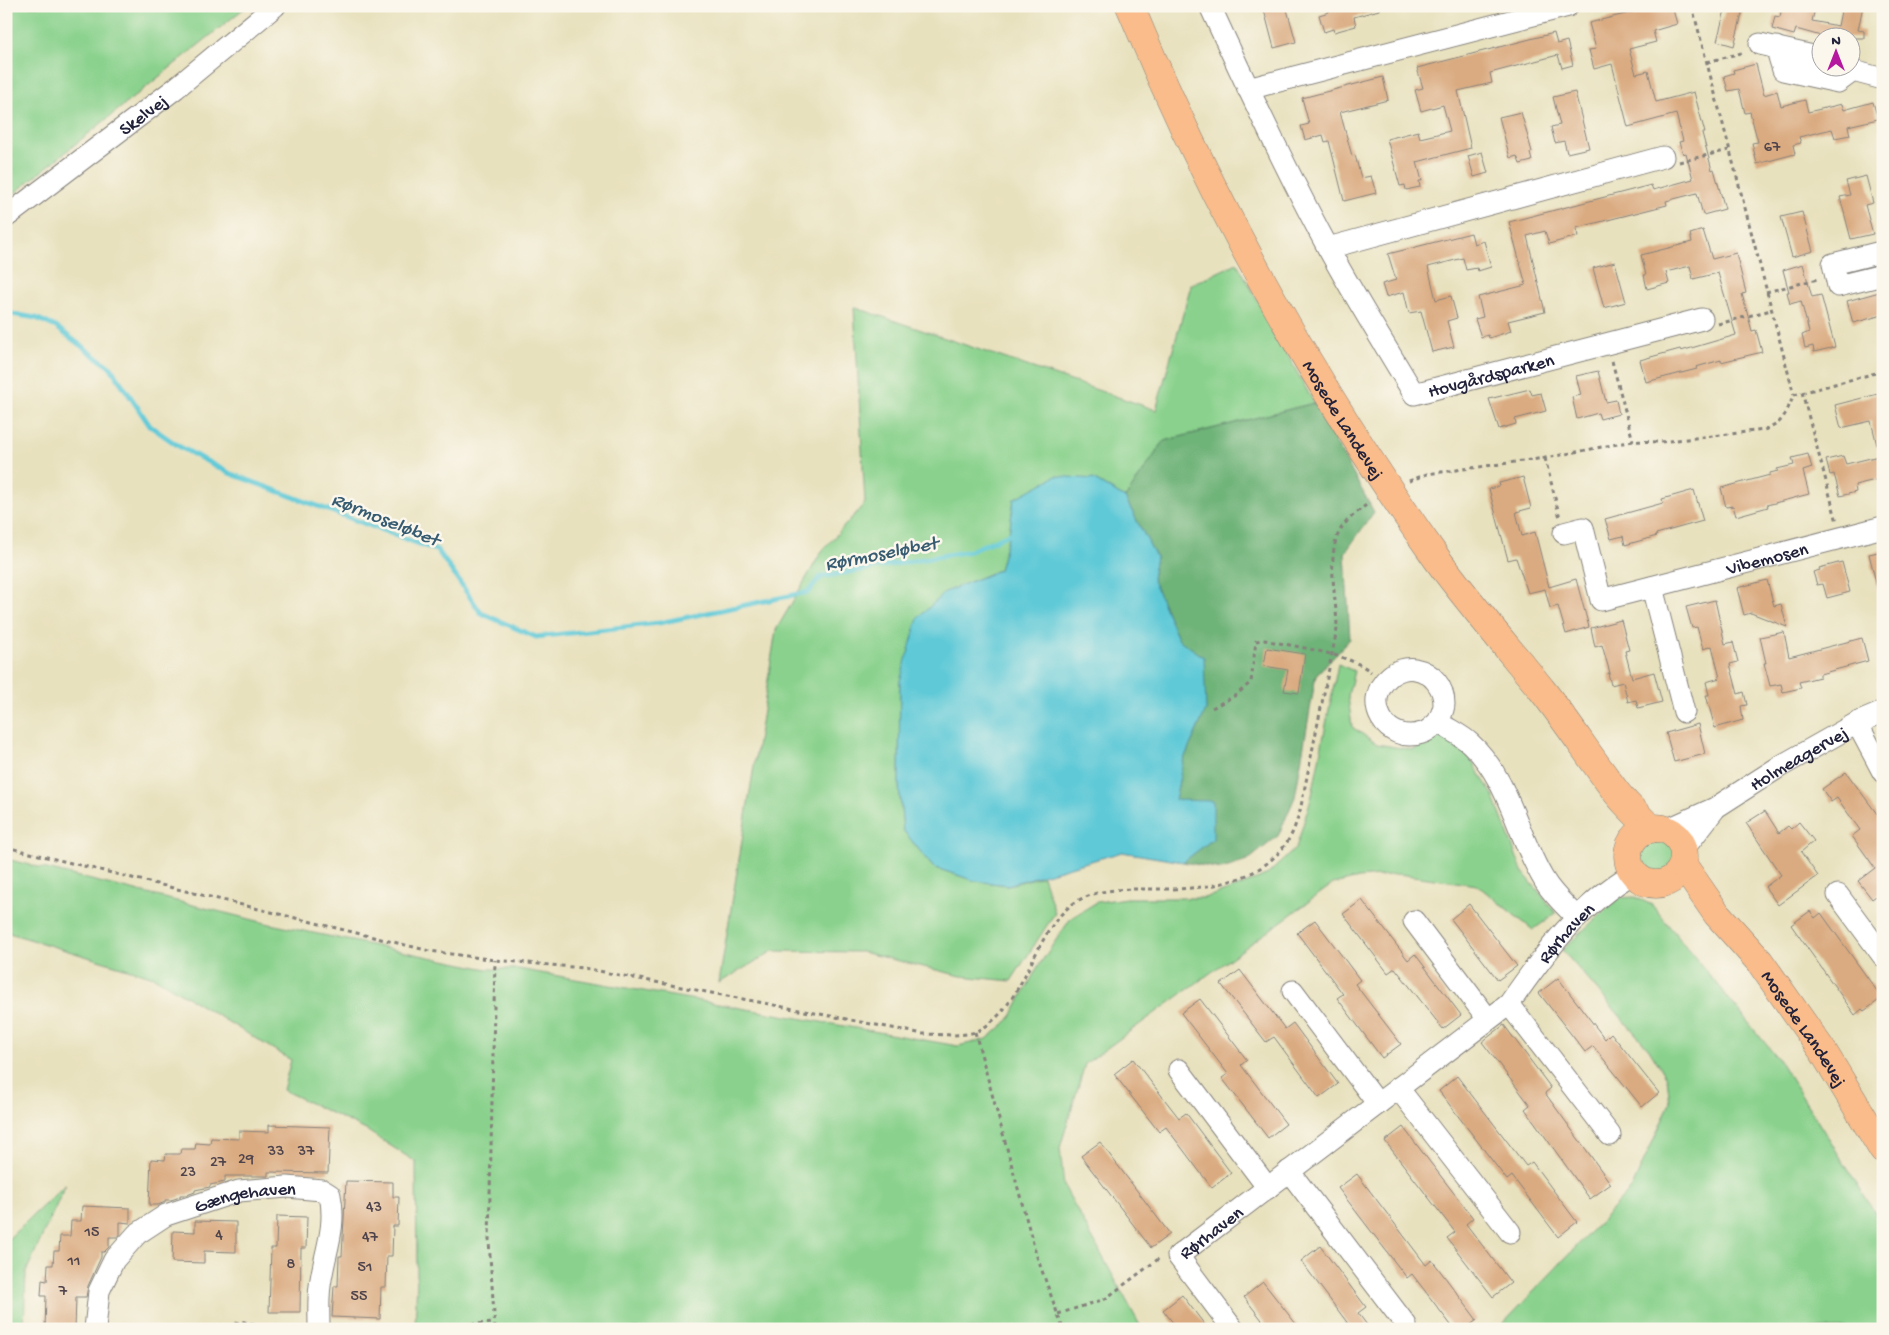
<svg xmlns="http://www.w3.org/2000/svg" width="1889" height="1335" font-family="'Gochi Hand',sans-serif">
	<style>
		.green { fill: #89d18c; stroke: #567a64 }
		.forest { fill: #6eb378; stroke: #486a5a }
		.water { fill: #5ec9d7; stroke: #407689 }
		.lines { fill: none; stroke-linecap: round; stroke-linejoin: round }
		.stream { stroke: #5ec9d7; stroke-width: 5 }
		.building { fill: #daab81 }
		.minor-casing { stroke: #85827c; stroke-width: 23 }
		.major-casing { stroke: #85827c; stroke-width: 29 }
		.path { stroke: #85827c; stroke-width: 3; stroke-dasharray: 4 4; stroke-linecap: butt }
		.minor { stroke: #fff; stroke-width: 21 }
		.major { stroke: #f9bc8a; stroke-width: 28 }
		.labels { text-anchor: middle; stroke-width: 5; stroke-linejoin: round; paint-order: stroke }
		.number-label { font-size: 16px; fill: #50444c }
		.street-label { font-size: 19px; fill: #22223b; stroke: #fbf7ec }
		.water-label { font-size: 20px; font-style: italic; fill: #375c72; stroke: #fbf7ec }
	</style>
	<rect width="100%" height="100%" fill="#fbf7ec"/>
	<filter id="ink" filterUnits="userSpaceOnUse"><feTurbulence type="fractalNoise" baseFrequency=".02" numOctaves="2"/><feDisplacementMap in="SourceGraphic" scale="10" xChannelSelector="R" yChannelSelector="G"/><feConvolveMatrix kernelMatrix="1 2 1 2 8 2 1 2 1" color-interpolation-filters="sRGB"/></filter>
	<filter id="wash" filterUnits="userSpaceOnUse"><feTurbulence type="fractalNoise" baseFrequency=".0096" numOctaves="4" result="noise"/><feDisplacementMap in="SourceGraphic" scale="20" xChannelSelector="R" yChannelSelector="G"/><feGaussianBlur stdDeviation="1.12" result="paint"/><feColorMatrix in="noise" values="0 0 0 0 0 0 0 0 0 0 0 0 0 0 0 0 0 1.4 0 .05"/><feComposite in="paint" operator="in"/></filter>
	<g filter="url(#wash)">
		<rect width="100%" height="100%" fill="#e8e1be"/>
		<g class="green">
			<polygon points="6,6 247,6 6,200"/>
			<polygon points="1237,263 1314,403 1164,441 1125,498 1093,479 1014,499 1009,534 999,570 945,592 900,681 899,785 903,830 933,867 975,881 1008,885 1043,876 1055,913 1011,981 961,976 862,952 773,951 719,983 776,630 822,551 865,503 854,307 1156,410 1191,285"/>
			<polygon points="1338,664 1354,671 1348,696 1352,727 1377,744 1413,750 1445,734 1462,746 1493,795 1522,871 1556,913 1533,930 1477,885 1399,874 1359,878 1333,884 1085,1064 1060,1148 1064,1186 1142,1329 415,1329 417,1277 416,1162 366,1130 283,1090 291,1060 154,977 6,932 6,859 270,924 487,969 518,969 958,1046 987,1039 1009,1020 1037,968 1071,918 1097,902 1127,898 1204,898 1238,887 1268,874 1296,848 1312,795"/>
			<circle cx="1657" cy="855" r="19"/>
			<polygon points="1635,897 1652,905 1779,1060 1883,1225 1883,1329 1498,1329 1632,1188 1670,1103 1667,1078 1649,1049 1562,950 1618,898"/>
			<polygon points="66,1184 26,1272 24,1329 6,1329 6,1241"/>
		</g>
		<polygon class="forest" points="1314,403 1374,512 1345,553 1350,639 1316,675 1295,797 1278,836 1247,861 1222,869 1183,862 1213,839 1175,800 1183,761 1206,710 1178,639 1152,578 1156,557 1125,498 1164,441"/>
		<polygon class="water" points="1056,476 1093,479 1125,498 1156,557 1152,578 1178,639 1204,657 1206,710 1183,761 1175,800 1213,801 1213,839 1183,862 1122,852 1008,885 975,881 933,867 903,830 899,785 900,681 918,618 945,592 999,570 1009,534 1014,499"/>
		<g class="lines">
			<polyline class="stream" points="6,313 36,318 56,327 111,368 150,426 180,447 229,473 438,551 481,613 536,637 659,623 808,592 821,577 970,551 1009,534"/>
		</g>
		<g id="blocks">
			<g class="building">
				<polygon points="1263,6 1286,6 1296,42 1274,48"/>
				<polygon points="1327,6 1379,6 1379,10 1354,17 1356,26 1334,32 1333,29 1324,32 1319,15 1329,12"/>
				<polygon points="1657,6 1672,6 1677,24 1653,31 1656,42 1629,49 1636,74 1648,71 1656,102 1694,92 1705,133 1702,133 1712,170 1714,169 1725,209 1703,215 1697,193 1666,201 1667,205 1576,228 1578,236 1549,244 1545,231 1527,236 1545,312 1508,321 1511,331 1489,338 1488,335 1481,337 1475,319 1483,317 1478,297 1526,285 1509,222 1651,185 1653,190 1693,179 1686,153 1683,154 1679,142 1683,141 1676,114 1628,127 1612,64 1594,69 1589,50 1596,49 1589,23"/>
				<polygon points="1726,6 1744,6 1734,46 1717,41"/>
				<polygon points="1782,6 1804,6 1815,9 1812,21 1838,26 1842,6 1863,6 1858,30 1864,31 1864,38 1828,38 1796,29 1794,35 1772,29 1775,16 1780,17"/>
				<polygon points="1554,33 1557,44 1567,41 1573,65 1562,68 1558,55 1490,73 1492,83 1458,91 1471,148 1417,162 1422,181 1419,181 1420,187 1406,190 1405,185 1400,186 1387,139 1418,131 1420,138 1450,131 1443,105 1421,111 1415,90 1423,88 1417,68"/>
				<polygon points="1756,64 1764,95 1777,91 1781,106 1805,100 1808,112 1842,104 1844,110 1873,102 1878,119 1848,126 1850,135 1835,138 1832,129 1799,137 1801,143 1793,145 1795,154 1757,164 1752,143 1758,142 1750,112 1745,113 1739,89 1728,91 1724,76 1734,73 1733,70"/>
				<polygon points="1383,77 1388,100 1340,112 1352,156 1355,155 1361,178 1371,176 1376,193 1344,201 1329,141 1325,142 1323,135 1305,140 1301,126 1309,124 1302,98"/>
				<polygon points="1575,92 1589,148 1567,153 1564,141 1555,143 1551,127 1560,125 1553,97"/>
				<polygon points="1521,112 1532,152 1530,153 1532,161 1520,164 1517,156 1510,158 1499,117"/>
				<polygon points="1482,152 1488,173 1474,177 1468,156"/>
				<polygon points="1866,176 1873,203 1865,205 1873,234 1851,239 1840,197 1850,195 1846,181"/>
				<polygon points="1802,212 1813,251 1792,257 1781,217"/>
				<polygon points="1703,230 1712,259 1736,253 1746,293 1742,294 1752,331 1756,330 1762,352 1721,362 1721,360 1696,367 1697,369 1646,382 1640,360 1680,349 1681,351 1736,335 1718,273 1693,279 1690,266 1666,272 1669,283 1647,289 1644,275 1646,275 1641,255 1692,242 1690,234"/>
				<polygon points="1471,233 1474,244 1484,241 1491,267 1478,271 1477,268 1466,270 1463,258 1428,267 1436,300 1451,296 1457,318 1447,321 1454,347 1432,352 1421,311 1409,313 1404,292 1386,297 1382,284 1396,280 1388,254"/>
				<polygon points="1615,262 1626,302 1604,308 1593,268"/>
				<polygon points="1803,264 1812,297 1821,295 1835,347 1814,352 1813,346 1805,348 1802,335 1809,332 1801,301 1790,304 1787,292 1789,292 1783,270"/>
				<polygon points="1883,291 1883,315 1853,323 1847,301"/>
				<polygon points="1598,371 1606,402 1616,400 1619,414 1600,419 1598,413 1577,419 1572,397 1581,395 1576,376"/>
				<polygon points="1530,389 1532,395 1541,393 1546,411 1515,419 1516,424 1499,429 1489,399"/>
				<polygon points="1878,394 1883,410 1883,448 1878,449 1871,421 1841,428 1835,405"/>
				<polygon points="1808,454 1812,468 1803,471 1809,494 1767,505 1768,507 1736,516 1733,506 1726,507 1721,488 1770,475 1770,473 1778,471 1777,469 1794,465 1792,458"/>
				<polygon points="1883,455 1883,478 1855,485 1856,492 1840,496 1834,474 1830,475 1826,460 1843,456 1846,464"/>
				<polygon points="1523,477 1531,508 1516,512 1522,536 1535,532 1549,587 1576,579 1589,627 1566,634 1558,606 1550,608 1545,589 1528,593 1516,558 1508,560 1489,489 1500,486 1499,483"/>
				<polygon points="1694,490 1703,521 1656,534 1657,536 1625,545 1623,536 1611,539 1605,519 1663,503 1662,499"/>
				<polygon points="1883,551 1883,590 1878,591 1869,554"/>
				<polygon points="1842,562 1850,592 1827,598 1823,584 1817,585 1813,572 1820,570 1819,568"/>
				<polygon points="1767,580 1774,606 1781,604 1787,627 1751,613 1744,615 1737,588"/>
				<polygon points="1715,600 1725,644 1733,642 1738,662 1730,664 1738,694 1744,692 1747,705 1741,706 1743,720 1715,728 1706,695 1709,695 1706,682 1720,678 1712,646 1703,649 1697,627 1692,628 1686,607"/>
				<polygon points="1621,620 1629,650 1625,651 1632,678 1654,672 1662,702 1638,708 1636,700 1628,702 1623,682 1611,685 1608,673 1610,673 1602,645 1595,647 1591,628"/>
				<polygon points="1784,632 1789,657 1862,638 1868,661 1820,674 1820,677 1799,682 1801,688 1783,692 1781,684 1770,686 1764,663 1766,663 1760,637"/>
				<polygon points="1267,648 1305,654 1299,693 1284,691 1288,670 1264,666"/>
				<polygon points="1698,724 1705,754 1674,762 1666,733"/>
				<polygon points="1846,772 1883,822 1883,891 1872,899 1858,881 1875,868 1852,836 1860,830 1837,798 1831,802 1822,789"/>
				<polygon points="1765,811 1779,833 1788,826 1791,829 1799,822 1814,841 1801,852 1818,876 1778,905 1765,887 1781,875 1746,823"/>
				<polygon points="1362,900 1408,960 1415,954 1461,1015 1443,1029 1395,968 1388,973 1343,914"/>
				<polygon points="1469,904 1517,966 1498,980 1451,919"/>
				<polygon points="1810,911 1815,918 1821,913 1882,998 1864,1011 1862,1009 1855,1015 1791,925"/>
				<polygon points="1315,920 1360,980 1355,984 1401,1044 1382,1058 1337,998 1343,994 1297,933"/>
				<polygon points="1240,970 1285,1029 1293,1023 1338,1084 1319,1098 1274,1037 1266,1042 1221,984"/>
				<polygon points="1558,978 1605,1039 1611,1033 1659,1093 1642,1107 1593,1046 1585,1052 1539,993"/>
				<polygon points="1200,999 1247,1060 1241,1065 1286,1124 1268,1138 1222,1078 1228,1074 1181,1013"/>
				<polygon points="1504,1025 1551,1088 1545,1093 1611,1184 1590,1199 1525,1109 1530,1105 1482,1042"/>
				<polygon points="1133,1059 1179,1118 1186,1113 1231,1173 1212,1188 1166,1127 1159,1132 1114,1074"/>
				<polygon points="1457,1076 1526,1166 1532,1162 1577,1222 1558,1237 1512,1176 1507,1180 1439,1091"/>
				<polygon points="269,1125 330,1127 328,1173 268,1172 268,1176 225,1176 225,1182 210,1185 210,1187 195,1190 195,1192 187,1195 180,1195 180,1197 171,1200 165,1200 165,1202 158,1205 149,1205 151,1159 165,1160 166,1154 180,1154 181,1149 195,1149 196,1143 210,1144 211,1138 239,1139 239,1131 269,1132"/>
				<polygon points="1403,1127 1473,1218 1466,1224 1511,1283 1493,1297 1447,1238 1455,1232 1385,1141"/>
				<polygon points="1100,1142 1170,1234 1151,1248 1081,1156"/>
				<polygon points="1357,1174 1426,1265 1432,1260 1477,1320 1465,1329 1454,1329 1412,1274 1407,1278 1338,1188"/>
				<polygon points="346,1181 393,1182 393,1197 399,1197 398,1226 393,1226 392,1256 387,1256 386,1287 381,1287 380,1319 332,1317 334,1286 338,1286 339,1256 342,1256"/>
				<polygon points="82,1206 130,1208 130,1223 120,1222 120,1235 117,1237 109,1237 109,1247 104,1252 101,1252 101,1257 88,1286 86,1297 76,1297 75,1329 45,1329 46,1296 41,1296 42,1280 47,1281 48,1265 53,1265 54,1251 59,1251 60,1236 70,1236 71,1221 81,1221"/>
				<polygon points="277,1216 307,1217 306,1248 301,1248 300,1312 269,1312 271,1248 276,1248"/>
				<polygon points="195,1221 236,1222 236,1252 204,1251 204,1263 172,1262 173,1231 195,1232"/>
				<polygon points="1320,1246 1366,1307 1358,1313 1370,1329 1352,1329 1301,1261"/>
				<polygon points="1263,1282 1300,1329 1269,1329 1244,1297"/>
				<polygon points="1182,1295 1208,1329 1178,1329 1163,1310"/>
			</g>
		</g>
	</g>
	<g filter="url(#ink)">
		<use href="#blocks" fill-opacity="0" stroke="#85827c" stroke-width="1"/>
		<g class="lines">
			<g class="minor-casing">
				<g id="minor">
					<path id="s1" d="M1210,6c37,81 75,162 117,240 27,50 58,99 87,148l288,-75"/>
					<polyline points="1760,44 1822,58"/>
					<polyline points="1776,47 1783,70 1838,82 1853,71"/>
					<polyline points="1851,68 1853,71 1883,79"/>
					<polyline points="1248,89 1568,6"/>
					<path id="s2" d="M6,217l170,-129 99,-82"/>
					<polyline points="1328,248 1663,157"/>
					<polyline points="1883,258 1881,252 1833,264 1838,286 1883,275"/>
					<path id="s3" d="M1564,533l19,-5 18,72 282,-73"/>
					<polyline points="1652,587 1684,712"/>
					<path d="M1438,722c2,-5 6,-12 6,-18 0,-17 -12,-32 -29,-35 -9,-2 -19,2 -25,7 -30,25 -4,69 32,57 6,-1 11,-7 16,-11 10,7 23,13 32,21 39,35 47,93 74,137 8,14 22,26 33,38"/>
					<polyline points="1857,723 1883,772"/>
					<path id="s4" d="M1666,830l49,-22 64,-41 78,-44 26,-11"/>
					<polyline points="1683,850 1714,810"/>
					<polyline points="1838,895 1883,956"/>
					<polyline points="1414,921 1488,1019"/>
					<polyline points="1293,991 1378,1104"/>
					<polyline points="1509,1004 1610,1135"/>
					<polyline points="1179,1070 1268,1188"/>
					<polyline points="1398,1088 1510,1232"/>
					<polyline points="1289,1171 1406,1325"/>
					<path id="s5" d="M95,1329l4,-38 15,-31 23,-26 29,-19 73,-24 48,-4 35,3 8,5c7,34 -6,58 -10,91 -2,14 -1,29 -1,43"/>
					<path id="s6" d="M1233,1329l-55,-73 331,-252c35,-50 71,-100 125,-131"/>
				</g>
			</g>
			<g class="major-casing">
				<g id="major">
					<path id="s7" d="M1130,6c81,196 185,381 307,553 33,45 70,88 105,131 26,33 49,69 75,103 10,13 23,24 34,36"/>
					<circle cx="1656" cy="856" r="28"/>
					<path id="s8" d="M1683,865l34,49 43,48 64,91 59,97"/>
				</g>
			</g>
			<g class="path">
				<polyline points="1692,6 1794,395"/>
				<polyline points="1707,62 1745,52"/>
				<polyline points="1679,162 1729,150"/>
				<polyline points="1766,292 1818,279"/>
				<polyline points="1718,324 1771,310"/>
				<polyline points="1612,361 1633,441"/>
				<polyline points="1802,392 1837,522"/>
				<polyline points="1545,458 1560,518"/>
				<path d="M1409,481l18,-7 118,-16 88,-17 27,1 104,-12c20,-6 22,-18 30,-35l89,-24"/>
				<path d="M1212,708l24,-13 15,-13 5,-41 9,-1c30,7 83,13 106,32"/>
				<path d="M6,847l424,104 65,9 88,8 340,66c15,0 38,3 52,-2 52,-22 57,-106 104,-132 23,-12 49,-11 74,-11 48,1 108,-4 136,-50 5,-8 8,-19 11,-28l37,-182c0,-31 -13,-78 6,-103 6,-8 16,-15 23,-21"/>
				<polyline points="975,1032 1036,1254 1063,1329"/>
				<polyline points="1058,1314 1105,1299 1161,1257"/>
				<polyline points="229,1329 240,1321 277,1329"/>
				<polyline points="383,1329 494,1323"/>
				<polyline points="495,1329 489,1241 495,960"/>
			</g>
			<use href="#minor" class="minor"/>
			<use href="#major" class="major"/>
		</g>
	</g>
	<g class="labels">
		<g class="number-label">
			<text x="1772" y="151">67</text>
			<text x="276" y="1155">33</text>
			<text x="306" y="1155">37</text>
			<text x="246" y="1163">29</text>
			<text x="218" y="1166">27</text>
			<text x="188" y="1176">23</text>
			<text x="374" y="1211">43</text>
			<text x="92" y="1236">15</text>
			<text x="219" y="1239">4</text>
			<text x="370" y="1241">47</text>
			<text x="74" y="1265">11</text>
			<text x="291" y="1268">8</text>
			<text x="365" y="1271">51</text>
			<text x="63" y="1295">7</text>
			<text x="359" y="1300">55</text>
		</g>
		<g class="street-label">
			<text dy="7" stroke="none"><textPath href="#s2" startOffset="171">Skelvej</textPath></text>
			<text dy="7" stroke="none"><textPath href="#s1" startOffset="518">Hovgårdsparken</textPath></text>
			<text dy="7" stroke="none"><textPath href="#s7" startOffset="466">Mosede Landevej</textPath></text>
			<text dy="7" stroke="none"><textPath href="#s3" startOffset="265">Vibemosen</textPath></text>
			<text dy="7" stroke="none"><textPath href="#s4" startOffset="151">Holmeagervej</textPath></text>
			<text dy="7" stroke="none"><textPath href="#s6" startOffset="599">Rørhaven</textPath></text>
			<text dy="7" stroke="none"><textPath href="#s8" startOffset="204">Mosede Landevej</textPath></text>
			<text dy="7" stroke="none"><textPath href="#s5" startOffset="224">Gængehaven</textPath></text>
			<text dy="7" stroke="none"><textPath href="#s6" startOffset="132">Rørhaven</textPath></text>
		</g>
		<g class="water-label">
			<text transform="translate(386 518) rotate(22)" y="7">Rørmoseløbet</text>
			<text transform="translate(881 552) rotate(-11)" y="7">Rørmoseløbet</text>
		</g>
	</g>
	<rect width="1889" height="1335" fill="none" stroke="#fbf7ec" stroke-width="25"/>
	<g transform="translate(1836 52)"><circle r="24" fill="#fbf7ec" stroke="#a4a2a5"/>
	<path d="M0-4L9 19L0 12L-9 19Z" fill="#b5179e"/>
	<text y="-8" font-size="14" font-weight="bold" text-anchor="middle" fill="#22223b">N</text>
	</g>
</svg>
